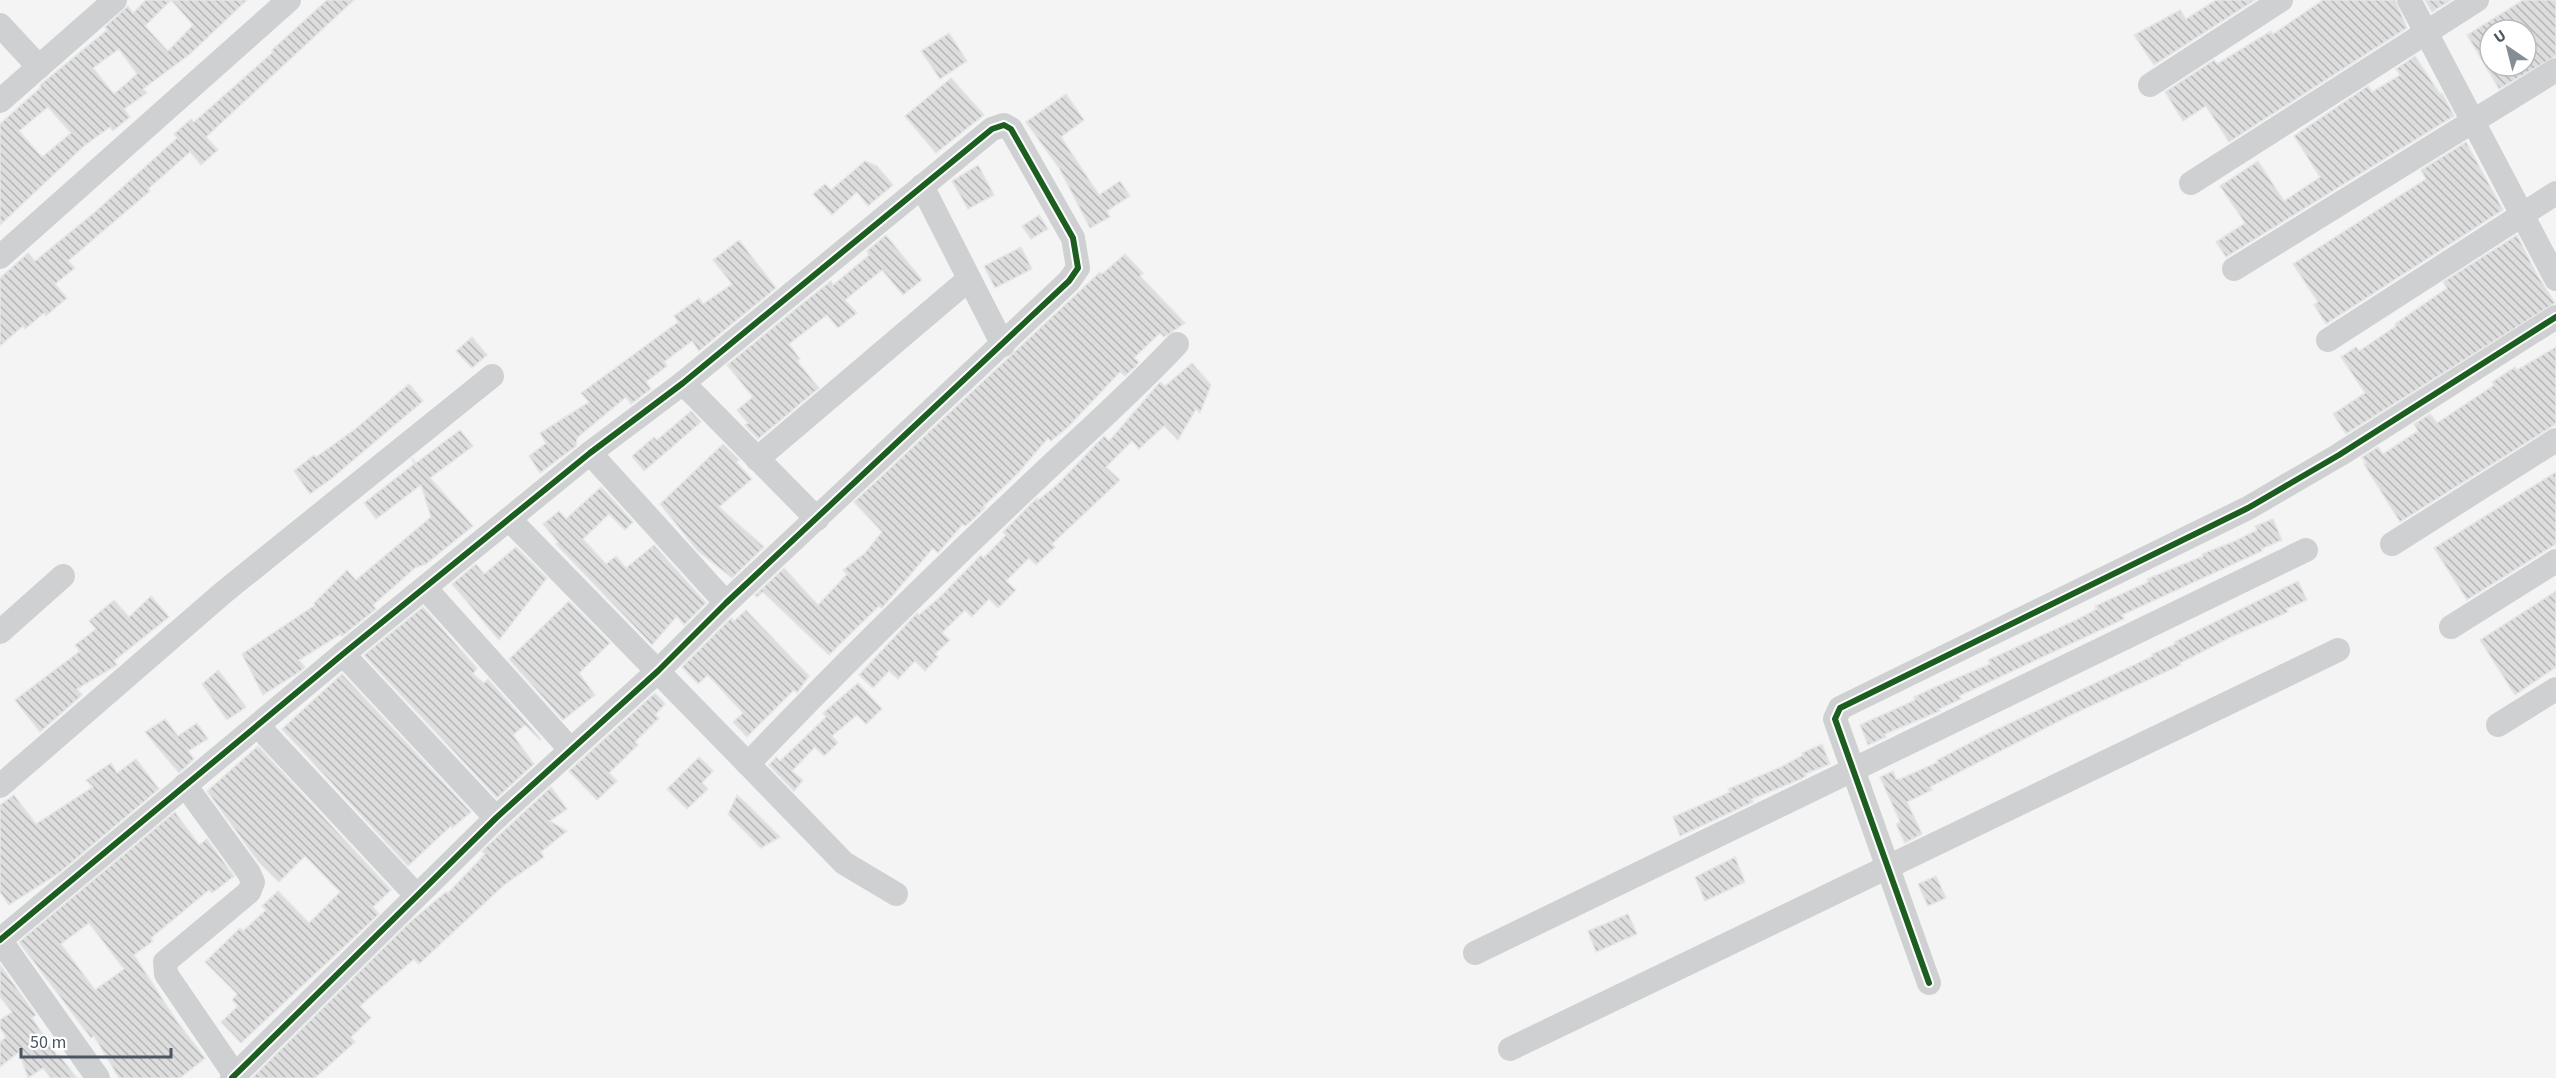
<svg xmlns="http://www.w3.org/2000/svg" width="2556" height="1078" font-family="'Source Sans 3',sans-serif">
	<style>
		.building { fill: url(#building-back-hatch); stroke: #e5e6e7; stroke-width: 1.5; fill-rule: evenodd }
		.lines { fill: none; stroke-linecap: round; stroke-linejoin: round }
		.minor { stroke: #ced0d2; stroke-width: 24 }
		.cycleway-casing { stroke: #fff; stroke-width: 10 }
		.cycleway { stroke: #1b5e20; stroke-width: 6 }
	</style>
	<defs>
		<pattern id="building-back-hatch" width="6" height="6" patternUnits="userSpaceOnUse" patternTransform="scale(1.5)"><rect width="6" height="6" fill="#ddddde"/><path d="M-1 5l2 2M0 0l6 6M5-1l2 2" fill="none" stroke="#b5b6b7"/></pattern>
	</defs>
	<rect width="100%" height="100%" fill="#f4f4f4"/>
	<g class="building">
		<path d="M146,0h25l-26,26 23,25 25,-26 -22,-25h76l-57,54 -47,35 4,4 -23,16 6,8 -17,14 -3,-4 -26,19 -84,79v-101l41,-37 -1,-2 67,-55 -2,-3 23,-21 5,7zM119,49l18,25 -23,20 -21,-26zM48,107l23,26 -29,24 -23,-26z"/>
		<polygon points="327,0 354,0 206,137 218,150 201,165 190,152 148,189 150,191 68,261 75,268 55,284 67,298 46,316 44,313 25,329 23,326 0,346 0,278 28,253 35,261 95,212 177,138 174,134 191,119 194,122 273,52 272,50"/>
		<polygon points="2216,0 2255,0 2154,65 2134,35 2180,10 2186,19"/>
		<polygon points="2323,0 2395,0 2407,28 2229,142 2206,106 2183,121 2165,92 2214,60 2217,64 2271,31 2273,34"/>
		<polygon points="2425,0 2451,0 2432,12"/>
		<path d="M2523,0h33v56l-57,33 -32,-54zM2490,30h36v36h-36z"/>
		<polygon points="949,33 967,61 940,79 921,51"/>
		<polygon points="2415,56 2440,94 2442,93 2454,116 2226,257 2216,242 2245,223 2220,186 2258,161 2284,201 2320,177 2294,136 2368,86 2372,92 2400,75 2396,69"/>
		<polygon points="951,78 984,115 936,153 905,116"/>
		<polygon points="1066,94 1084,120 1061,137 1099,195 1120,181 1130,196 1107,211 1110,217 1090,228 1059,168 1026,122"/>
		<polygon points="2466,142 2503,210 2326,324 2314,305 2318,302 2293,264 2426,179 2421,170"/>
		<polygon points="865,161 877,166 893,185 868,206 857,192 832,215 813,194 825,184 831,190"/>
		<polygon points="978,165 994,195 968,209 952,181"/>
		<polygon points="1039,215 1048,229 1031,239 1022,226"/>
		<polygon points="886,235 922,280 903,295 882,270 845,300 857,313 838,328 827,315 789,344 800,359 797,361 819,388 758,439 745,425 748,423 737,410 753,397 727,365 808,299 831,281 833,285 869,255 867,251"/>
		<polygon points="2517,235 2536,273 2555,303 2346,434 2333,414 2365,393 2341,357 2356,347 2359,351 2396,326 2395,324 2447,288 2443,282"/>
		<polygon points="739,240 776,288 699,351 692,341 664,362 667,366 646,382 651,389 631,404 626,397 577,438 576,446 540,473 529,456 546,443 540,433 589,402 581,393 678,322 674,316 699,298 703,304 732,284 713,260"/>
		<polygon points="1021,247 1032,269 995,288 984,266"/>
		<polygon points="1125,254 1143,273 1140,276 1185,323 1164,337 1160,333 1134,358 1139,362 1135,367 1125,376 1120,372 1068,427 1051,441 1048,438 1018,473 983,507 985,508 969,523 965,526 963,524 938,553 933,548 882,608 879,606 829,655 763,592 757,597 755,595 784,568 818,605 847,574 843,570 865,553 882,532 854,502 1100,272 1102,274"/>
		<polygon points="472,337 487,355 472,368 456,351"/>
		<polygon points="2556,347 2556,424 2400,522 2364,464 2366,463 2362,457 2378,447 2383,454 2418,431 2414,424 2430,414 2437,423 2494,385 2492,382 2515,367 2517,370"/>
		<polygon points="1192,363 1211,385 1200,413 1196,409 1178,440 1164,426 1139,449 1132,441 1106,467 1120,480 1052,544 1055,547 1036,565 1029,558 1006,581 1016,590 998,608 989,599 972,617 965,610 942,633 950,640 935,654 938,657 925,671 915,661 898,679 889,671 873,688 859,675 917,613 919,615 940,597 981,555 983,558 1006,535 1003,532 1037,498 1038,500 1058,484 1104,436 1109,441 1160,382 1165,386"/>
		<polygon points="409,384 423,401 331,479 310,494 294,471 314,455 316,457 354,430"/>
		<polygon points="691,411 701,422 644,471 632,456 654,437 657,440"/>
		<polygon points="460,430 473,446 430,478 473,526 426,564 415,568 373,605 376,609 342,636 341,634 299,660 305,667 301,671 263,695 242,654 315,605 314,603 347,570 356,580 431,517 421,485 376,519 364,503 414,464 412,458 416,463"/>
		<polygon points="723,444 739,460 736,462 752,479 719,507 764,547 732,578 697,550 660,504"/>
		<polygon points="2556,472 2556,544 2467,600 2434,548"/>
		<polygon points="601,487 633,522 625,530 609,514 583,539 606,564 616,556 626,568 654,545 706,603 684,625 677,616 652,645 556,544 558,542 543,524 559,511 566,519"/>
		<polygon points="2273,519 2282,540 2261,549 2262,551 2122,615 2124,619 1959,696 1961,699 1939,709 1940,711 1885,734 1886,737 1868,745 1860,725 1915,700 1914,697 1935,687 1990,664 1988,660 2076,620 2097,609 2095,606 2148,582 2147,579 2203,556 2202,554 2235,541 2257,530 2255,526"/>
		<polygon points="516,547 547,578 499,640 452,584 476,564 484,574"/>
		<polygon points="2298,581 2307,600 2286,609 2288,612 2231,637 2180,663 2181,665 2071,715 1930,787 1932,790 1907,802 1922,834 1905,843 1896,824 1900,822 1880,777 1893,771 1896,779 1900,779 1938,762 1937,760 1989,733 2153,656 2152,654 2175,644 2174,642"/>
		<polygon points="2556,591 2556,667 2515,695 2480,640"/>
		<polygon points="151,596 169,617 114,661 117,665 77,689 82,695 40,732 15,700 80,651 75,645 96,629 89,621 114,600 129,617"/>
		<polygon points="569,601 610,643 579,673 595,695 563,720 509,659"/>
		<polygon points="423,607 477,668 473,674 484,683 488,679 541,739 540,740 525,725 513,735 534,764 497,798 364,655"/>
		<polygon points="746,610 809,676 797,693 794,690 747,737 733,722 743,713 708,675 698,684 682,667 731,618 734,621"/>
		<polygon points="218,670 246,707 227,720 202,684"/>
		<polygon points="342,674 471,812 452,828 451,826 408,866 282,729"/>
		<polygon points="858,683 882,709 866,724 857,715 832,736 838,743 824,756 815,747 792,771 803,780 794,791 769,765 776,757 780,761 826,717 823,713"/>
		<polygon points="655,693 665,704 655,715 659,718 635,742 638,745 609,773 617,781 597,800 569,771"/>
		<polygon points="165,719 178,736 197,723 208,739 188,751 194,759 179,773 145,732"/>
		<polygon points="1822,744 1830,764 1805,774 1806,776 1801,779 1752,799 1753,802 1680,836 1673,817 1730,792 1728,789 1781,767 1803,755 1802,753"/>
		<polygon points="258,746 391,890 373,907 379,914 241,1043 221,1022 238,1006 232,1000 237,994 205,962 240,928 243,931 266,910 262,906 278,891 309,923 340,892 305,856 279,882 258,861 207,791"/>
		<polygon points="699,757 713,771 702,783 708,789 687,809 667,789"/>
		<polygon points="136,759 159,789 59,873 9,905 0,892 0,805 14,795 36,824 93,787 86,780 111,763 117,773"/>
		<polygon points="551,787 567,809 550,821 567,831 541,852 544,857 504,885 419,964 414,959 360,1006 371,1018 351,1037 355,1042 315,1078 252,1078 409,923 446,892 448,893 485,854 482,851"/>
		<polygon points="737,795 747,804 780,837 761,848 728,814"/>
		<path d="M175,812l24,33 8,-6 27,37 -22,17 -3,-3 -58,48 2,3 -19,14 42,65 29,38 -25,20h-61l-25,-42 -3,2 -72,-96zM89,923l35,46 -29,21 -34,-46z"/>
		<polygon points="1735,857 1745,882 1705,901 1695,877"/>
		<polygon points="1936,876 1946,898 1928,906 1918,884"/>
		<polygon points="1628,914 1637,934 1596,952 1588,931"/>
		<polygon points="0,965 36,1015 32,1018 58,1057 59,1055 77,1078 51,1078 43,1068 28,1078 19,1052 0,1067 0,1042 6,1037 0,1028 0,1020 12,1012 0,997"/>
	</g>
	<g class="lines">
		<g class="minor">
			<polyline points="2409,0 2556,279"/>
			<polyline points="0,25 39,67"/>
			<polyline points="2150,85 2281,0"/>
			<polyline points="0,101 115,0"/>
			<polyline points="2191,183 2477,0"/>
			<polyline points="922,186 1003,345"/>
			<polyline points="0,257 289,0"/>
			<polyline points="2234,269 2556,70"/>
			<polyline points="2328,340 2556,193"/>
			<polyline points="683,383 817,519"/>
			<polyline points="590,453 726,603"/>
			<polyline points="757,459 969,279"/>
			<path d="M510,520l238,244c96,-101 196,-198 298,-294 44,-41 89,-81 131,-126"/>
			<polyline points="2392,544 2556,440"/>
			<polyline points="425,588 570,749"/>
			<polyline points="2451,627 2556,561"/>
			<polyline points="0,632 63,576"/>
			<polyline points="343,654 496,818"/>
			<polyline points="2498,725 2556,689"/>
			<polyline points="258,726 416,895"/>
			<polyline points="748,764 844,863 896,894"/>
			<polyline points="185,785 249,873 253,882 249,892 165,962 166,974 235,1075"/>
			<polyline points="0,786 224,592 492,376"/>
			<polyline points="0,940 343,654 590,453 683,383 992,129 1004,125 1011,129 1073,238 1078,268 1069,281 726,603 658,671 496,818 232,1078"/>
			<polyline points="0,940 98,1078"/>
			<polyline points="1475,953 2306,550"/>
			<polyline points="1929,983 1835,719 1840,708 2248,508 2339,455 2556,317"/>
			<polyline points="1510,1049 2338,650"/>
		</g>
		<g class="cycleway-casing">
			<g id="cycleway">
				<polyline points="0,940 343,654 590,453 683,383 992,129 1004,125 1011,129 1073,238 1078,268 1069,281 726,603 658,671 496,818 232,1078"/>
				<polyline points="1929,983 1835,719 1840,708 2248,508 2339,455 2556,317"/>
			</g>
		</g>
		<use href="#cycleway" class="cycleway"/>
	</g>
	<g transform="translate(2508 48) rotate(325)"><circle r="28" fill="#ffffff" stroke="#b7bbc0" stroke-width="1.5"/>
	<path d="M0-4.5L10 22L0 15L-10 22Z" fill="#868d94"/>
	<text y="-9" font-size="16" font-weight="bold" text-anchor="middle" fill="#4a5661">U</text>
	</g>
	<path d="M21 1048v9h150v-9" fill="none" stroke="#4a5661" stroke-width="3"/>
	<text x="30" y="1048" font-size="18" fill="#4a5661" stroke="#ffffff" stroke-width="4.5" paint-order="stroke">50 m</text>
</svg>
